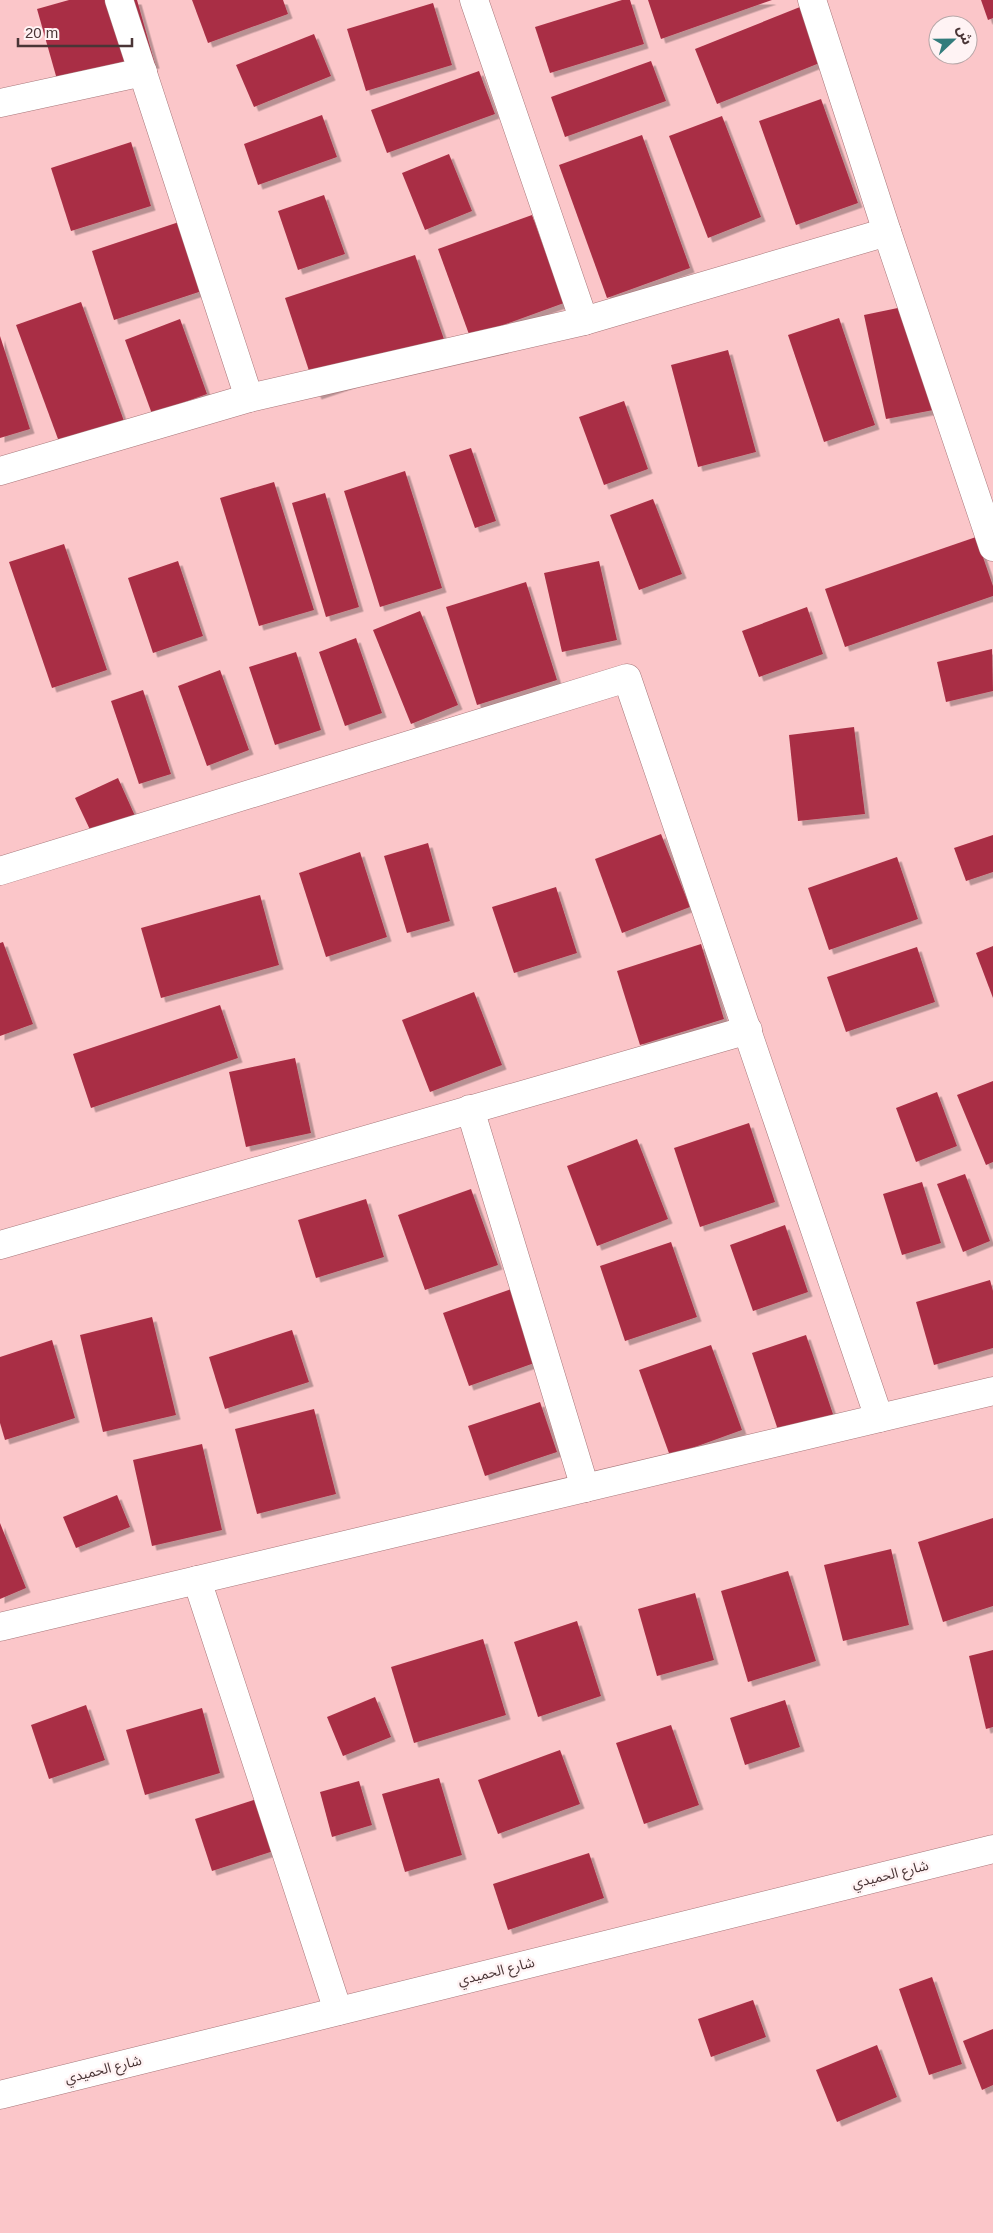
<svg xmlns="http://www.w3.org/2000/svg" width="993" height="2233" font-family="Helvetica,'Noto Sans Arabic',sans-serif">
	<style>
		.building { fill: #a92f45; filter: url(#shadow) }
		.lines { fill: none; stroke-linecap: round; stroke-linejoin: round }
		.minor-casing { stroke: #a7777a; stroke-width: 29 }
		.tertiary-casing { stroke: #a7777a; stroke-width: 29 }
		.minor { stroke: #fff; stroke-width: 28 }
		.tertiary { stroke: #fff; stroke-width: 28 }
		.labels { text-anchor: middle; stroke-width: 5; stroke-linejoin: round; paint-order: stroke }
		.street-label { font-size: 14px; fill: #4a3536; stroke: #fff3f4 }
	</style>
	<defs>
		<filter id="shadow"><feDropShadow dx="4.5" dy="4.5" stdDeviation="0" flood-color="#0004"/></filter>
	</defs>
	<rect width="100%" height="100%" fill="#fbc6c9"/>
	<g class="building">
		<polygon points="69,0 137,0 155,64 60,90 37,9"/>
		<polygon points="192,0 283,0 288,14 208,43"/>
		<polygon points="622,0 630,0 644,44 550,73 535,27"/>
		<polygon points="648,0 772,0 661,39"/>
		<polygon points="981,0 993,0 993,18 988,20"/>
		<polygon points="815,1 837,56 717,104 695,49"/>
		<polygon points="433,3 452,65 366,91 347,29"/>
		<polygon points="314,34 331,76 254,107 236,65"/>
		<polygon points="651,61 666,101 565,137 551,97"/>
		<polygon points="479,71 495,114 387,153 371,110"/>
		<polygon points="821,99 858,203 796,225 759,121"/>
		<polygon points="322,115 337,157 258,185 244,144"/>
		<polygon points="722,116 761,217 708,238 669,136"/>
		<polygon points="642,135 690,268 607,298 559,165"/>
		<polygon points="131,142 151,206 71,231 51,168"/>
		<polygon points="449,154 472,211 425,230 402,173"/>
		<polygon points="324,195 345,254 298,270 278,211"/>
		<polygon points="532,215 564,303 470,337 438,249"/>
		<polygon points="188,219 211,288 114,320 92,251"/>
		<polygon points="415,255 448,351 317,395 285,298"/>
		<polygon points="81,302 129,435 65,458 16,325"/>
		<polygon points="917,304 939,409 886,419 864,315"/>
		<polygon points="839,318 875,425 824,442 788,335"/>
		<polygon points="180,319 207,394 152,414 125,340"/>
		<polygon points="0,336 30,429 0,438"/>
		<polygon points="728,350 756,452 698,467 671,365"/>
		<polygon points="624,401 648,469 604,485 579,417"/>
		<polygon points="471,448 496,521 475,528 449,455"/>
		<polygon points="405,471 442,588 380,607 344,491"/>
		<polygon points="274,482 314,610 259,626 220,498"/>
		<polygon points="325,493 359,607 326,617 292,503"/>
		<polygon points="653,499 682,574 639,590 610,515"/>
		<polygon points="976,537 993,586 993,596 845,647 825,589"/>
		<polygon points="64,544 107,670 52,688 9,562"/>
		<polygon points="178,561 203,636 153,653 128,578"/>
		<polygon points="599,561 617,640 562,652 544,573"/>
		<polygon points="526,582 557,680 477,705 446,607"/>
		<polygon points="807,607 823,654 759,677 742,631"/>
		<polygon points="420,611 458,705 411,724 373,630"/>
		<polygon points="356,638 382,713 345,726 319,652"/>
		<polygon points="992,649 993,691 946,702 937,662"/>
		<polygon points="296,652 321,730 275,745 249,667"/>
		<polygon points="220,670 249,750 207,766 178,686"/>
		<polygon points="143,690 171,774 139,784 111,701"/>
		<polygon points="854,727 865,814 798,821 789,735"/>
		<polygon points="118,778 135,816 93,836 75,798"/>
		<polygon points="661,834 690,907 622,933 595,859"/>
		<polygon points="993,835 993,872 966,881 954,848"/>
		<polygon points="428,843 450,921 407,933 384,856"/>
		<polygon points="360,852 387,937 326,957 299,873"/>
		<polygon points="897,857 918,919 829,950 808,888"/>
		<polygon points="556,887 577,953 514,973 492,907"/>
		<polygon points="260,895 279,965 161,998 141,928"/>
		<polygon points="3,942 33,1024 0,1036 0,943"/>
		<polygon points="701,944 724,1019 640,1045 617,971"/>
		<polygon points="993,946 993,998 976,953"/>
		<polygon points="917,947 935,1002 846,1032 827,977"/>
		<polygon points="474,992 502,1065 430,1092 402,1020"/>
		<polygon points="220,1005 238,1058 91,1108 73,1054"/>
		<polygon points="295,1058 311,1133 246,1147 229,1072"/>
		<polygon points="993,1081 993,1162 986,1165 957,1095"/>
		<polygon points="937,1092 957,1146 916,1162 896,1108"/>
		<polygon points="749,1123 775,1202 700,1227 674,1148"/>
		<polygon points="637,1139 668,1219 597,1246 567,1166"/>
		<polygon points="965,1174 990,1241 963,1252 937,1184"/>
		<polygon points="922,1182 941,1243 902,1255 883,1194"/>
		<polygon points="471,1189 498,1265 425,1290 398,1215"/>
		<polygon points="366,1199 384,1257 316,1278 298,1220"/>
		<polygon points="785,1225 808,1292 753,1311 730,1245"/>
		<polygon points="671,1242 697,1317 625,1341 600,1266"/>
		<polygon points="990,1280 993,1291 993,1348 934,1365 916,1302"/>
		<polygon points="514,1288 540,1361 469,1386 443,1313"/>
		<polygon points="152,1317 176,1415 103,1432 80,1335"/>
		<polygon points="292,1330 309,1382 225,1409 209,1357"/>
		<polygon points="806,1335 834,1417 780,1436 752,1353"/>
		<polygon points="52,1340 75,1418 5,1440 0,1423 0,1357"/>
		<polygon points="711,1345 742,1430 670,1456 639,1370"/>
		<polygon points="540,1402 557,1452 485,1476 468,1426"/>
		<polygon points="314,1409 336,1494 257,1514 235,1429"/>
		<polygon points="202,1444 222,1530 152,1546 133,1460"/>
		<polygon points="117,1495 130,1527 76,1548 63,1517"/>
		<polygon points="993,1518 993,1606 943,1622 918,1542"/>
		<polygon points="0,1523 26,1588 0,1599"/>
		<polygon points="891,1549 909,1625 843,1641 824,1565"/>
		<polygon points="788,1571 816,1661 748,1682 721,1591"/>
		<polygon points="695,1593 714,1660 657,1676 638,1609"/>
		<polygon points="577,1621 601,1696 538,1717 514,1642"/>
		<polygon points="483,1639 506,1715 414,1743 391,1667"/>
		<polygon points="993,1650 993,1727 986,1729 969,1656"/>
		<polygon points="375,1697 391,1737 343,1756 327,1717"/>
		<polygon points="785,1700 800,1747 745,1765 730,1718"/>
		<polygon points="86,1705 105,1760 49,1779 31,1725"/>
		<polygon points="202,1708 220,1773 145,1795 126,1730"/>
		<polygon points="671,1725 699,1805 644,1824 616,1743"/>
		<polygon points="560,1750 580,1804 498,1834 478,1780"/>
		<polygon points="439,1778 462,1855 405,1872 382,1794"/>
		<polygon points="359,1781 372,1825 332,1837 320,1792"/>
		<polygon points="269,1795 286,1847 212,1871 195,1819"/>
		<polygon points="589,1853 604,1898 508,1930 493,1884"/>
		<polygon points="932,1977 962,2064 929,2075 899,1989"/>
		<polygon points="753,2000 766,2037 711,2057 698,2019"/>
		<polygon points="993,2029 993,2085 982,2090 963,2041"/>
		<polygon points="877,2045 897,2097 837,2122 816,2070"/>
	</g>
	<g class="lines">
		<g class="minor-casing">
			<g id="minor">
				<polyline points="119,0 249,398"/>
				<polyline points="474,0 584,321"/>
				<polyline points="812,0 887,232 993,547"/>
				<polyline points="0,103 143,72"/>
				<polyline points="0,471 249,398 584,321 887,232"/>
				<polyline points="0,871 627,678 879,1418"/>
				<polyline points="470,1109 585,1488"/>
				<polyline points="0,1245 748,1030"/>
				<polyline points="197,1580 338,2011"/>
				<polyline points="0,1627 993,1391"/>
			</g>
		</g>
		<g class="tertiary-casing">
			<polyline id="tertiary" points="0,2095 993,1849"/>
		</g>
		<use href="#minor" class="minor"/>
		<use href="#tertiary" class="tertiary"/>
	</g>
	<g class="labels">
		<g class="street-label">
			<text transform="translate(890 1874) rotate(-14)" y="5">شارع الحميدي</text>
			<text transform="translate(496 1971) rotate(-14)" y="5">شارع الحميدي</text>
			<text transform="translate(103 2069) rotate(-14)" y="5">شارع الحميدي</text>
		</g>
	</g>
	<g transform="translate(953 40) rotate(68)"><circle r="24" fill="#fff3f4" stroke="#b7a7a8"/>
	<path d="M0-4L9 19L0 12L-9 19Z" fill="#337c7c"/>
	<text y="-8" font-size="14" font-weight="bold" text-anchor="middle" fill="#4a3536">ش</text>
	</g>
	<path d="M18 38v8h114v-8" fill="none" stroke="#4a3536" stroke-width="2.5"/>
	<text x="25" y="38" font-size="15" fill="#4a3536" stroke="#fff3f4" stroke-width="4" paint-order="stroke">20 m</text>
</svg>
